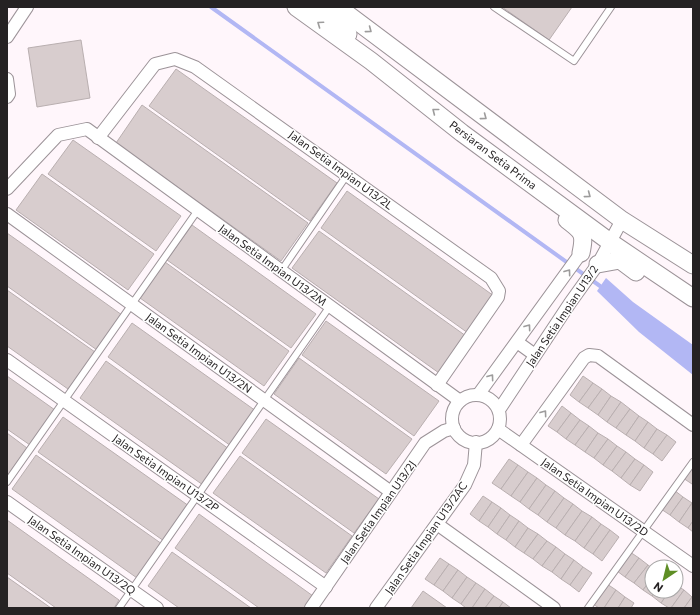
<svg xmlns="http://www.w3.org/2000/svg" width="700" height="615" font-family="Commissioner,sans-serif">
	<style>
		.water { fill: #b2b7f4 }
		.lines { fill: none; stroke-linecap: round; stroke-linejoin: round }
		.stream { stroke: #b2b7f4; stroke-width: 4 }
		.building { fill: #d8cdce; stroke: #b9afb0 }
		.lane-casing { stroke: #9c9398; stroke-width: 8 }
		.street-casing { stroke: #9c9398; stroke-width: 14 }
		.secondary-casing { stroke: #9c9398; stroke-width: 19 }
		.lane { stroke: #fff; stroke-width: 6 }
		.street { stroke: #fff; stroke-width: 12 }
		.secondary { stroke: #fff; stroke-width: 17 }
		.oneway { stroke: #9d9c9c }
		.labels { text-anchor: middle; stroke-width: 3; stroke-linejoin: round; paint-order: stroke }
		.street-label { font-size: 11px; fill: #252223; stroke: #fff }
	</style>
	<rect width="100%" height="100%" fill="#fff6fb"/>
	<polygon class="water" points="606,278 633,302 693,345 693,375 639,332 597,291"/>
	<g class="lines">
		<polyline class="stream" points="211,7 600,286"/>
	</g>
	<g class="building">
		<polygon points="502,7 572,7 549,40"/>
		<polygon points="81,40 90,98 37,107 28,48"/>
		<polygon points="176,69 337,183 310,221 149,106"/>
		<polygon points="142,105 308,223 281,261 116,143"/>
		<polygon points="73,140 181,216 156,251 48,174"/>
		<polygon points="42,174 154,254 128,290 16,210"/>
		<polygon points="347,191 494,296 468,333 321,228"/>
		<polygon points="192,225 316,314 291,348 167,260"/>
		<polygon points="319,231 466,336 439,373 292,268"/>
		<polygon points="7,233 122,315 97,350 7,286"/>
		<polygon points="165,262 289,351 264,386 140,298"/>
		<polygon points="7,290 95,352 68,389 7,346"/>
		<polygon points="326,321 439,401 414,436 302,355"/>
		<polygon points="132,323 256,411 231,446 108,357"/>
		<polygon points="299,358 412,439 386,474 274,394"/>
		<polygon points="106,361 229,449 203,485 80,398"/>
		<polygon points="7,376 55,410 30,445 7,429"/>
		<polygon points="583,376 593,383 579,402 570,395"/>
		<polygon points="593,383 602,389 588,408 579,402"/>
		<polygon points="602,389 611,396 598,415 588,408"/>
		<polygon points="611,396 621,402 607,422 598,415"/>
		<polygon points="621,402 630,409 616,428 607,422"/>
		<polygon points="562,406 571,413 557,432 548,426"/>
		<polygon points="630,409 639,416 626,435 616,428"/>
		<polygon points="571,413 580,420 566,439 557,432"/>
		<polygon points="639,416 648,422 635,441 626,435"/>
		<polygon points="63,417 189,506 164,541 38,452"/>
		<polygon points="266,419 379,499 354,533 242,453"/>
		<polygon points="580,420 589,426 575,445 566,439"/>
		<polygon points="648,422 657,429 644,448 635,441"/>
		<polygon points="589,426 598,433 585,452 575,445"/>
		<polygon points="657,429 667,435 653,454 644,448"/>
		<polygon points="7,433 27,448 7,476"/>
		<polygon points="598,433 608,439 594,458 585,452"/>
		<polygon points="667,435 676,442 662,461 653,454"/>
		<polygon points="608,439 617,446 603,465 594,458"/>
		<polygon points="617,446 626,452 612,471 603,465"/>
		<polygon points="626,452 635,459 621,478 612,471"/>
		<polygon points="36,455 162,544 137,578 12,489"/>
		<polygon points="240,456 352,536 326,573 213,493"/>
		<polygon points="509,459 518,465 501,489 492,483"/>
		<polygon points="635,459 644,465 630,485 621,478"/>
		<polygon points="693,464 693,483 692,484 683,478"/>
		<polygon points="518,465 528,472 511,496 501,489"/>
		<polygon points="644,465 653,472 640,491 630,485"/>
		<polygon points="528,472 537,478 520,502 511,496"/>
		<polygon points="537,478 546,485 529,509 520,502"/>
		<polygon points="546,485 555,491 538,515 529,509"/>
		<polygon points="674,490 683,497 670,515 661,509"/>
		<polygon points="555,491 564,498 547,522 538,515"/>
		<polygon points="483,496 492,502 479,521 470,514"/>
		<polygon points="683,497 692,503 679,522 670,515"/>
		<polygon points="564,498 573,504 556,528 547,522"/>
		<polygon points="492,502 501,508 488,527 479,521"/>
		<polygon points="692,503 693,521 688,528 679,522"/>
		<polygon points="573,504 582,511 565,535 556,528"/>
		<polygon points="501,508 510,515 497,534 488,527"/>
		<polygon points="582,511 592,517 575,541 565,535"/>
		<polygon points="199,514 313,596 305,608 259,608 175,548"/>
		<polygon points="510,515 519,521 506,540 497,534"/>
		<polygon points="592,517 601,524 584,548 575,541"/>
		<polygon points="7,520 119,600 114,608 56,608 7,573"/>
		<polygon points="519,521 528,528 515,547 506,540"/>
		<polygon points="693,521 693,532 688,528"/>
		<polygon points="601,524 610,530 593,554 584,548"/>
		<polygon points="528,528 538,534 524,553 515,547"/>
		<polygon points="610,530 619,537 602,561 593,554"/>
		<polygon points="538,534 547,541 533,559 524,553"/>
		<polygon points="547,541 556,547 542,566 533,559"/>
		<polygon points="556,547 565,554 552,572 542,566"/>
		<polygon points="172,552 251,608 179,608 148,586"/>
		<polygon points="630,552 639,558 625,577 617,571"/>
		<polygon points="565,554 574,560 561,579 552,572"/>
		<polygon points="440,558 449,564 434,585 425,579"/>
		<polygon points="639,558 648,565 634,583 625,577"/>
		<polygon points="574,560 583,567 570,585 561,579"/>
		<polygon points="449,564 458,570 443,591 434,585"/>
		<polygon points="648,565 652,568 652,578 643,590 634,583"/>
		<polygon points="583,567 592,573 579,592 570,585"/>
		<polygon points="458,570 467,577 452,598 443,591"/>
		<polygon points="7,577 51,608 7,608"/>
		<polygon points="467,577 476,583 461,604 452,598"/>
		<polygon points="652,578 652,591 656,591 652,596 643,590"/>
		<polygon points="476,583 485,589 472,608 466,608 461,604"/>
		<polygon points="607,584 616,590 604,608 599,608 593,604"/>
		<polygon points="676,585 684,590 671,608 669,608 661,603 669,591 676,591"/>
		<polygon points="485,589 494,596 485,608 472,608"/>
		<polygon points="616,590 625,597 618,608 604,608"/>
		<polygon points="684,590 692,597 684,608 671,608"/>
		<polygon points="423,591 447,608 411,608"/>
		<polygon points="656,591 669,591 661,603 652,596"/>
		<polygon points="494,596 503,602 499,608 485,608"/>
		<polygon points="625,597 634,603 631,608 618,608"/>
		<polygon points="692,597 693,608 684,608"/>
		<polygon points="503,602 511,608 499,608"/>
	</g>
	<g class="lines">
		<g class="lane-casing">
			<g id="lane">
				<polyline points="494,7 574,61 611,7"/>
				<polyline points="281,271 347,175"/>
				<polyline points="7,482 198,210"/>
				<polyline points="119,608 330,306"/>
				<polyline points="588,608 693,462"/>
			</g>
		</g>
		<g class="street-casing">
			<g id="street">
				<polyline points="7,37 27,7"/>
				<polyline points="7,79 9,94 7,97"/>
				<polyline points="98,138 155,64 175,59 195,67 491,278 499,291 498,297 437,385"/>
				<polyline points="7,189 58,135 87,129 460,401"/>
				<polyline points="7,214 391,492"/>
				<polyline points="517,342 535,355"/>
				<polyline points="7,360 326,587"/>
				<polyline points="478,395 581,253"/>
				<circle cx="476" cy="419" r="24"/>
				<polyline points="499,410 570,303 598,264 622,220"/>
				<polyline points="498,429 693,566"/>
				<polyline points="521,445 584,358 589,355 598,356 693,425"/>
				<polyline points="7,502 157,608"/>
				<polyline points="437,524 554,608"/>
				<polyline points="311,608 425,443 444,431 454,428"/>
				<polyline points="376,608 465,485 474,465 476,442"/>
			</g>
		</g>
		<g class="secondary-casing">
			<g id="secondary">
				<polyline points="296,7 371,61 462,133 610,242 693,298"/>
				<polyline points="317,7 338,23 348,34"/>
				<polyline points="338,7 622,220 693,265"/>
				<path d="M567,220c16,12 18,14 14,33"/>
				<polyline points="598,264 620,260 636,272"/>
			</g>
		</g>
		<use href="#lane" class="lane"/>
		<use href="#street" class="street"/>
		<use href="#secondary" class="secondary"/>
	</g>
	<defs><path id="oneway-chevron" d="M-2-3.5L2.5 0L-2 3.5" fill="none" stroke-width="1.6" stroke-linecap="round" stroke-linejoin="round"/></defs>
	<g class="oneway">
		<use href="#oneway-chevron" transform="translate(320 24) rotate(-145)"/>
		<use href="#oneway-chevron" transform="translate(369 30) rotate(37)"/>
		<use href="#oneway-chevron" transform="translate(435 111) rotate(-142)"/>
		<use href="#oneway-chevron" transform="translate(484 117) rotate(37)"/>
		<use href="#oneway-chevron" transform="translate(588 195) rotate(37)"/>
		<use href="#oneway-chevron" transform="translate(568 272) rotate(-54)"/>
		<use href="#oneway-chevron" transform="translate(528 327) rotate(-54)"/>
		<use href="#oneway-chevron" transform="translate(491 377) rotate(-54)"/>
		<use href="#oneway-chevron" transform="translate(544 413) rotate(-54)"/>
	</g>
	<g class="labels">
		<g class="street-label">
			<text transform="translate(493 155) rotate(37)" y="4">Persiaran Setia Prima</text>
			<text transform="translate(341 170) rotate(36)" y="4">Jalan Setia Impian U13/2L</text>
			<text transform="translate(273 265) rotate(36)" y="4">Jalan Setia Impian U13/2M</text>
			<text transform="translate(562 316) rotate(-56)" y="4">Jalan Setia Impian U13/2</text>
			<text transform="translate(199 353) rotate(36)" y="4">Jalan Setia Impian U13/2N</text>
			<text transform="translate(166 473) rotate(35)" y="4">Jalan Setia Impian U13/2P</text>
			<text transform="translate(595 497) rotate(35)" y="4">Jalan Setia Impian U13/2D</text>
			<text transform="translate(378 512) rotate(-55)" y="4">Jalan Setia Impian U13/2J</text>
			<text transform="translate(426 538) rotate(-55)" y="4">Jalan Setia Impian U13/2AC</text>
			<text transform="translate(82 555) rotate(35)" y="4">Jalan Setia Impian U13/2Q</text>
		</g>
	</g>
	<rect width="700" height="615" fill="none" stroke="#252223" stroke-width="16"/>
	<g transform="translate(664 579) rotate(215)"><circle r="19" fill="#ffffff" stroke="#a8a7a7"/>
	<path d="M0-3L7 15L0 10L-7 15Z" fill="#5e8e25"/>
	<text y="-6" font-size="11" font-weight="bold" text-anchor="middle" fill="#252223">N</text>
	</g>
</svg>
